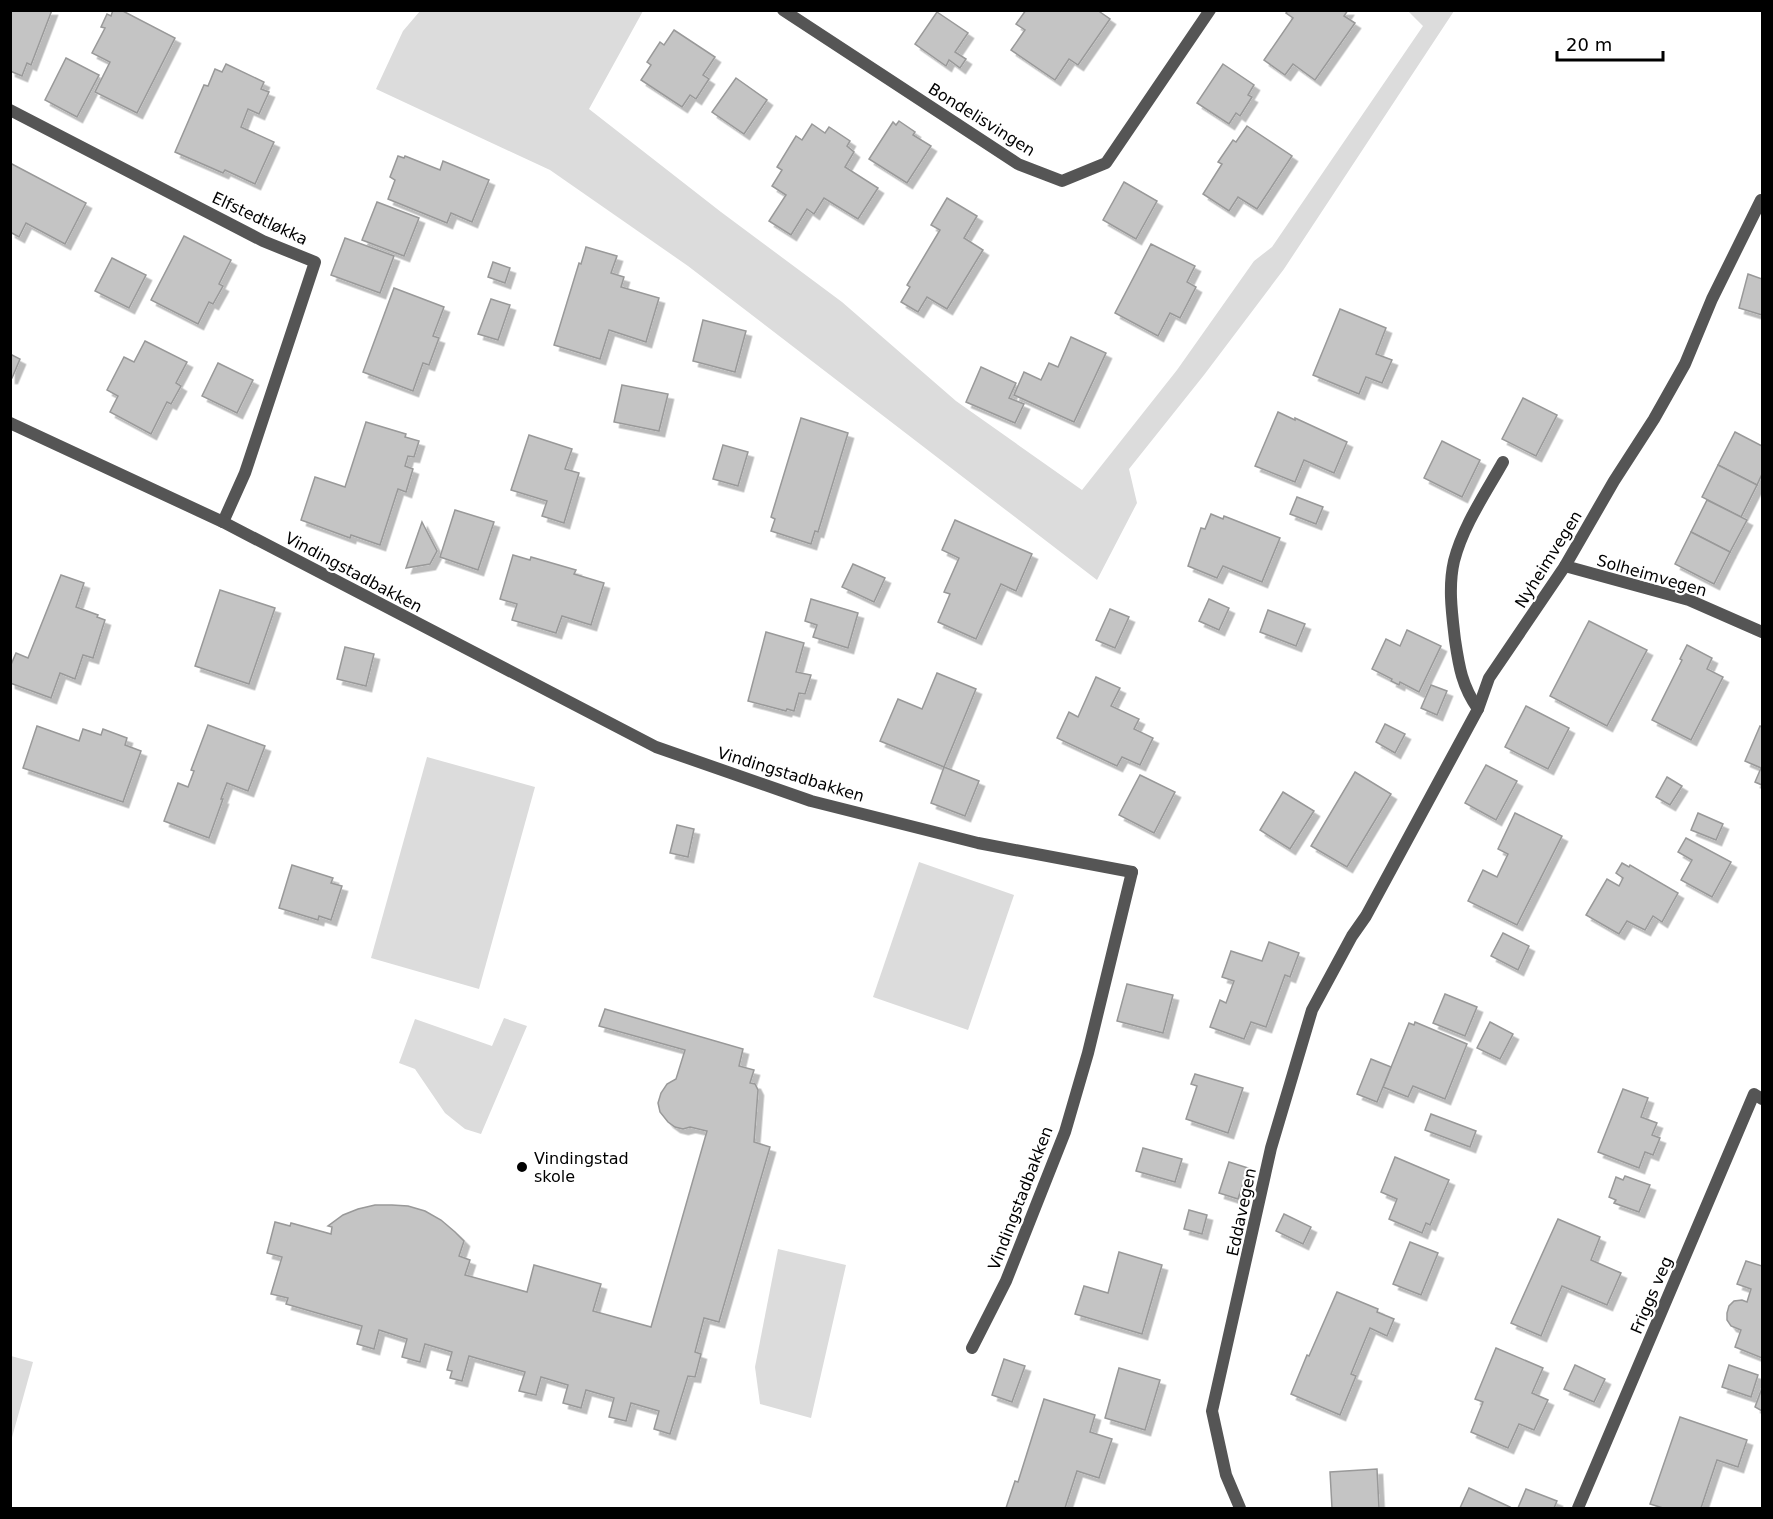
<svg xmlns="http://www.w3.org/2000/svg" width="1773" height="1519" font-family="'DejaVu Sans',sans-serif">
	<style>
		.green { fill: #dcdcdc }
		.building { fill: #c4c4c4; stroke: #999; stroke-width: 1.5; filter: url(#shadow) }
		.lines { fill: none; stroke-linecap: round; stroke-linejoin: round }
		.service { stroke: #555; stroke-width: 12 }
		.minor { stroke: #555; stroke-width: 12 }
		.poi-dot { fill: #000; stroke: #fff; stroke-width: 2 }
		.labels { text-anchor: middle; stroke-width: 4.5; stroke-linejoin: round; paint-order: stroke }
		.street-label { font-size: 16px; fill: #000; stroke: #fff }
		.poi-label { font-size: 16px; fill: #000; stroke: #fff; text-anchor: start }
	</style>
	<defs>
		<filter id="shadow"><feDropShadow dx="5.5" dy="5.5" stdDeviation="0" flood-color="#0004"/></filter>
	</defs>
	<rect width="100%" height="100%" fill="#fff"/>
	<g class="green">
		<polygon points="420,11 643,11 589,109 721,212 842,302 956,401 1082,490 1177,370 1254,261 1272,247 1423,26 1408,11 1454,11 1284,269 1204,375 1129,469 1137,503 1097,580 688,266 550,170 376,89 403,31"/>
		<polygon points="427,757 535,787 479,989 371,958"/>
		<polygon points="919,862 1014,895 968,1030 873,997"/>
		<polygon points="504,1018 527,1026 481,1134 465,1129 445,1113 415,1069 399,1063 415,1019 492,1046"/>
		<polygon points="778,1249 846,1265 811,1418 760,1404 755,1367"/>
		<polygon points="11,1356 33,1362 11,1441 10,1356"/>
	</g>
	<g class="building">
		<polygon points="10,10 52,10 31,65 27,63 22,76 10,71"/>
		<polygon points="113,10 121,10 175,38 137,113 95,92 110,62 92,53 105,28 101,27 107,14 111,16"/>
		<polygon points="1026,10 1097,10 1110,19 1078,65 1069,59 1055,80 1011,50 1025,30 1016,24"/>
		<polygon points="1288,10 1348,10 1344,16 1355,23 1315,80 1293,64 1285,75 1264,60 1293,18 1286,13"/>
		<polygon points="937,12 968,33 955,52 966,59 960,68 949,60 946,66 915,44"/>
		<polygon points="674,30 715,57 703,75 709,79 696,99 690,95 682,107 641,80 651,65 647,62 660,42 664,45"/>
		<polygon points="66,58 99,75 77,117 45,100"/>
		<polygon points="226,64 264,82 261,89 269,92 259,114 248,109 241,127 274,142 255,184 225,170 223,173 175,152 204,85 208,86 215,69 222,72"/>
		<polygon points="1223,64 1254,85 1248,95 1252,97 1240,116 1236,113 1229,124 1197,103"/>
		<polygon points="736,78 767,100 744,134 712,112"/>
		<polygon points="899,121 915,132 913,135 931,146 907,183 869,159 893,122 896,125"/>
		<polygon points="812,124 825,133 829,127 850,141 847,146 854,152 845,167 878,188 858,219 824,198 814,214 807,209 791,235 769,221 786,195 772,186 782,170 777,167 796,136 802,140"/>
		<polygon points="1247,126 1292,156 1257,209 1238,197 1229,211 1203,194 1222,164 1218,162 1233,140 1236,142"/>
		<polygon points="398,156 404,158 405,156 440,170 443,161 489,180 472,222 451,213 447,223 388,199 395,180 390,177"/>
		<polygon points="10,163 86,203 65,244 26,223 19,237 10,232"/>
		<polygon points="1124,182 1157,201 1136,239 1103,220"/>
		<polygon points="947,198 977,216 964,238 983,250 947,309 927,297 918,312 901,302 910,287 907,285 940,230 931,225"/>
		<polygon points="377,202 419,218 404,256 362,240"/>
		<polygon points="184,236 231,260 219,284 223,286 213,304 209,302 198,324 151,300"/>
		<polygon points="345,238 394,256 380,293 331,275"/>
		<polygon points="1151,244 1195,266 1187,282 1196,287 1180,318 1170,313 1158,336 1115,313"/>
		<polygon points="586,247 617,256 611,273 624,277 621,287 659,298 646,342 609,330 600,359 554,345 579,263 581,264"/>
		<polygon points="112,258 146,275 129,308 95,291"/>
		<polygon points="493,262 510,268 505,283 488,277"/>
		<polygon points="1748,274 1762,279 1762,315 1739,308"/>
		<polygon points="394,288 444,307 433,336 439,338 429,365 423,363 413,391 363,372"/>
		<polygon points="491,299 510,305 498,340 478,334"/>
		<polygon points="1340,309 1386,328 1376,354 1392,360 1382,383 1366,377 1359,394 1313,375"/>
		<polygon points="703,320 746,331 735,372 693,361"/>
		<polygon points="1071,337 1106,353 1074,422 1014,395 1024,372 1041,380 1049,363 1058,367"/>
		<polygon points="145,341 187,362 176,383 181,386 171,404 167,402 151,434 110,412 118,396 107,390 124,357 134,362"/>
		<polygon points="10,354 20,359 12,378 10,378"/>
		<polygon points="218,363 253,380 237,413 202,396"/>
		<polygon points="981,367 1016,383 1009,398 1024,404 1015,423 966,402"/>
		<polygon points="622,385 668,394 659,431 614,422"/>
		<polygon points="1523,398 1557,415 1536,456 1502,439"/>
		<polygon points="1278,412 1295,420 1295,418 1347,442 1334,473 1304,460 1295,482 1255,466"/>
		<polygon points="801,418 848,433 818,532 815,531 811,544 771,531 775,519 771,517"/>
		<polygon points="366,422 406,434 405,437 419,441 414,457 408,456 405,466 413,469 406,492 398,489 380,545 351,535 350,538 301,520 315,477 345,487"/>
		<polygon points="1735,432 1762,446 1762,474 1757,485 1718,465"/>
		<polygon points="529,435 572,449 565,469 579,473 564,523 542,516 547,501 511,490"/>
		<polygon points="1442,441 1480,460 1462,497 1424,478"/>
		<polygon points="723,445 748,452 738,486 713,479"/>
		<polygon points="1718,465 1757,485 1741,517 1702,497"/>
		<polygon points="1297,497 1323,507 1316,524 1290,514"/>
		<polygon points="1707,500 1747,520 1730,552 1691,532"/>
		<polygon points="455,510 494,522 478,570 440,557"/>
		<polygon points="1211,514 1223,519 1224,516 1280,538 1262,582 1223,566 1217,578 1188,566 1201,528 1205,529"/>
		<polygon points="955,520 1032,554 1016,591 1001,584 976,639 938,622 950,594 944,592 959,558 942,550"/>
		<polygon points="422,522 437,551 430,564 406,568"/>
		<polygon points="1691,532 1730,552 1714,584 1675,564"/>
		<polygon points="513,555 530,560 531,557 576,570 574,574 604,583 591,625 562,616 556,633 512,620 517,604 500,599"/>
		<polygon points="853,564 885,578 874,602 842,587"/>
		<polygon points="61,575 84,583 76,607 98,615 97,617 105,620 93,658 83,655 75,679 60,673 51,698 10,683 10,667 16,653 28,658"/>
		<polygon points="220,590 275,608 249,684 195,666"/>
		<polygon points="811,599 858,613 848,648 813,637 817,625 805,621"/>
		<polygon points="1209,599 1229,608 1219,630 1199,621"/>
		<polygon points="1110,609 1129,617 1115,648 1096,640"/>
		<polygon points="1268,610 1305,624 1296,646 1260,632"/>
		<polygon points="1589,621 1647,650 1607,726 1550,696"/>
		<polygon points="1407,630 1441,646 1419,692 1400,682 1399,685 1391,681 1392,679 1372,669 1386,639 1400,646"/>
		<polygon points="766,632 804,643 796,672 811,675 805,694 799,693 794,711 787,709 786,711 748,701"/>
		<polygon points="1687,645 1712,658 1707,669 1723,677 1691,740 1652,720 1682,660 1680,659"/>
		<polygon points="345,647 374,654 366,686 337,679"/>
		<polygon points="937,673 976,689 944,767 880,741 898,699 922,709"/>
		<polygon points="1096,677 1120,688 1111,706 1139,719 1134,729 1153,738 1140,765 1122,757 1117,766 1057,738 1069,712 1078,717"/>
		<polygon points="1431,685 1447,691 1437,715 1421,708"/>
		<polygon points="1526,706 1569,728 1548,769 1505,747"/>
		<polygon points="1385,724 1405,734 1395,753 1376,742"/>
		<polygon points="208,725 265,746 248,791 227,783 221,799 223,799 209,838 164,821 178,783 188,787 194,771 191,770"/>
		<polygon points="37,726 79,741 83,729 101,735 103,729 127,738 125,745 141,751 123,802 23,768"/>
		<polygon points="1760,726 1762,727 1762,785 1755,782 1761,768 1745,761"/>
		<polygon points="1486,765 1517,781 1496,820 1465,803"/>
		<polygon points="944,767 979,781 965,816 931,803"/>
		<polygon points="1355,772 1391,794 1347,867 1311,846"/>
		<polygon points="1140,775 1175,792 1154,833 1119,815"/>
		<polygon points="1667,777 1682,786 1670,805 1656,797"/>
		<polygon points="1283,792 1314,811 1290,849 1260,830"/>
		<polygon points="1515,813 1562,836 1517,925 1468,901 1483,870 1497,877 1508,854 1498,849"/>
		<polygon points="1698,813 1723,824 1716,840 1691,830"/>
		<polygon points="677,825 694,829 688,857 670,853"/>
		<polygon points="1686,838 1731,862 1712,897 1681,880 1692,860 1678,852"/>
		<polygon points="1622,863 1629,867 1630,865 1678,893 1662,922 1653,916 1645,930 1627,921 1619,934 1586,915 1607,879 1619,886 1623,878 1616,873"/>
		<polygon points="292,865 333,878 331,883 342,886 331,920 319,916 318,920 279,908"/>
		<polygon points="1503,933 1529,946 1518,970 1491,956"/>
		<polygon points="1269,942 1299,953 1290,977 1285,975 1266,1027 1251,1022 1244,1039 1210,1027 1220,1000 1226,1003 1234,981 1222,977 1231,951 1262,961"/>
		<polygon points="1127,984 1173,995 1163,1033 1117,1021"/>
		<polygon points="1445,994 1477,1007 1465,1036 1433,1023"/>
		<polygon points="605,1009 743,1049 739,1066 754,1070 750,1083 755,1084 758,1090 754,1142 770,1147 719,1322 704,1318 695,1352 701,1354 695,1377 688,1376 670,1434 654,1429 659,1411 631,1403 626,1421 609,1417 614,1398 586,1390 581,1408 563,1403 568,1385 541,1377 536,1395 519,1391 525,1372 469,1356 462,1381 450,1378 452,1371 447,1370 452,1352 425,1344 420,1362 402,1357 407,1339 379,1330 374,1349 357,1344 362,1326 286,1304 288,1298 271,1294 282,1257 267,1253 275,1222 290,1226 291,1223 331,1234 332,1227 328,1226 343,1215 358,1209 375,1205 392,1205 408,1206 425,1211 441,1220 455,1232 464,1241 459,1256 470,1260 465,1275 527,1292 534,1265 601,1284 593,1311 651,1327 707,1131 690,1127 683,1129 675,1127 668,1122 660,1112 658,1103 661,1093 667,1084 676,1079 685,1050 599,1026"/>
		<polygon points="1415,1022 1467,1044 1445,1099 1413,1086 1408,1097 1383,1087 1409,1023 1414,1025"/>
		<polygon points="1490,1022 1513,1034 1500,1059 1477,1048"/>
		<polygon points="1371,1059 1391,1067 1377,1102 1357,1094"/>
		<polygon points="1195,1074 1243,1088 1228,1133 1186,1119 1197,1086 1191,1084"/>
		<polygon points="1623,1089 1648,1098 1641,1117 1657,1123 1652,1135 1660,1138 1653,1155 1645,1152 1639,1168 1598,1152"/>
		<polygon points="1431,1114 1476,1131 1470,1147 1425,1130"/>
		<polygon points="1143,1148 1182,1159 1175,1182 1136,1171"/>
		<polygon points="1395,1157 1449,1180 1430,1225 1426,1223 1422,1233 1389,1219 1397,1199 1381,1192"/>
		<polygon points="1229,1162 1248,1168 1238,1199 1219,1193"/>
		<polygon points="1625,1176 1650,1185 1639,1212 1614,1203 1616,1200 1609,1197 1616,1177 1623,1180"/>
		<polygon points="1189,1210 1207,1215 1202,1234 1184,1229"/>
		<polygon points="1284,1214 1311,1227 1303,1244 1276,1231"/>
		<polygon points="1558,1219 1600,1237 1591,1260 1621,1273 1607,1305 1562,1286 1541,1336 1511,1323"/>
		<polygon points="1410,1242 1438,1253 1421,1295 1393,1284"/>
		<polygon points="1119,1252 1162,1265 1142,1334 1075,1314 1084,1286 1108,1293"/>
		<polygon points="1746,1261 1762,1266 1762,1358 1735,1347 1741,1330 1731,1326 1727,1320 1727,1313 1729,1306 1734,1301 1742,1300 1747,1302 1751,1289 1737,1284"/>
		<polygon points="1337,1292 1378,1309 1377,1312 1394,1319 1387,1336 1370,1328 1351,1374 1356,1376 1340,1415 1291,1394 1307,1355 1309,1356"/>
		<polygon points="1496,1348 1543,1368 1532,1393 1548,1400 1534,1430 1519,1424 1508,1448 1471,1432 1483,1402 1475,1399"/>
		<polygon points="1004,1359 1025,1366 1012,1402 992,1395"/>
		<polygon points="1575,1365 1605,1379 1594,1402 1564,1389"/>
		<polygon points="1729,1365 1758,1375 1751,1397 1722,1387"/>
		<polygon points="1119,1368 1160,1380 1145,1430 1105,1418"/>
		<polygon points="1762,1388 1762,1411 1755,1407"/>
		<polygon points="1044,1399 1095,1415 1090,1432 1112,1439 1099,1478 1077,1471 1065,1508 1006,1508 1015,1481 1018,1482"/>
		<polygon points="1680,1417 1747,1440 1738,1467 1717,1460 1701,1508 1663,1508 1650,1504"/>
		<polygon points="1377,1469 1379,1508 1332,1508 1330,1472"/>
		<polygon points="1469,1488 1510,1507 1509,1508 1460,1508"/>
		<polygon points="1526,1489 1557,1501 1554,1508 1518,1508"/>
	</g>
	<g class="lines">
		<g class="service">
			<path d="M1478,709c-16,-23 -19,-42 -23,-69 -3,-26 -7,-53 -1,-79 9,-35 31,-67 49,-99"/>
			<polyline points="972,1348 1006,1281 1065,1132 1088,1053 1132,872"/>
		</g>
		<g class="minor">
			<polyline points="783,10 1018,164 1062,181 1106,163 1210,10"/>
			<polyline points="10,110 263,241 315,262 245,473 223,522"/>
			<polyline points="10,423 223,522 656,747 811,801 978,843 1132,872"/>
			<polyline points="1565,566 1689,600 1762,632"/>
			<polyline points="1240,1508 1226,1475 1212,1411 1271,1148 1312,1010 1352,936 1366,916 1478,709 1489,678 1565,566 1614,481 1654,419 1685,364 1712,299 1761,200"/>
			<polyline points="1578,1508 1754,1094 1762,1099"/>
		</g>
	</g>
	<circle class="poi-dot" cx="522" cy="1167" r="6"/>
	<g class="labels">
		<g class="street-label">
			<text transform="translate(982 119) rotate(32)" y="6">Bondelisvingen</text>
			<text transform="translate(260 218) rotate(25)" y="6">Elfstedtløkka</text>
			<text transform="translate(1548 559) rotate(-58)" y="6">Nyheimvegen</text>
			<text transform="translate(354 572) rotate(28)" y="6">Vindingstadbakken</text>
			<text transform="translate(1652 575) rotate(16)" y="6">Solheimvegen</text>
			<text transform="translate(791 774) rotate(17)" y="6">Vindingstadbakken</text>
			<text transform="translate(1020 1198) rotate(-69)" y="6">Vindingstadbakken</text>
			<text transform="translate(1241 1212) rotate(-78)" y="6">Eddavegen</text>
			<text transform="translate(1651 1295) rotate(-67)" y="6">Friggs veg</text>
		</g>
		<g class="poi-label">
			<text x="534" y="1164">Vindingstad<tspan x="534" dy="18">skole</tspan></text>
		</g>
	</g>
	<rect width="1773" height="1519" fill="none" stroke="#000000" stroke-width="24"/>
	<path d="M1557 51v9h106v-9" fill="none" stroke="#000000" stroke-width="3"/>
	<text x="1566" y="51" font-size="18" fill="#000000" stroke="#ffffff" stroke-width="4.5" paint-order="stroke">20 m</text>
</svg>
